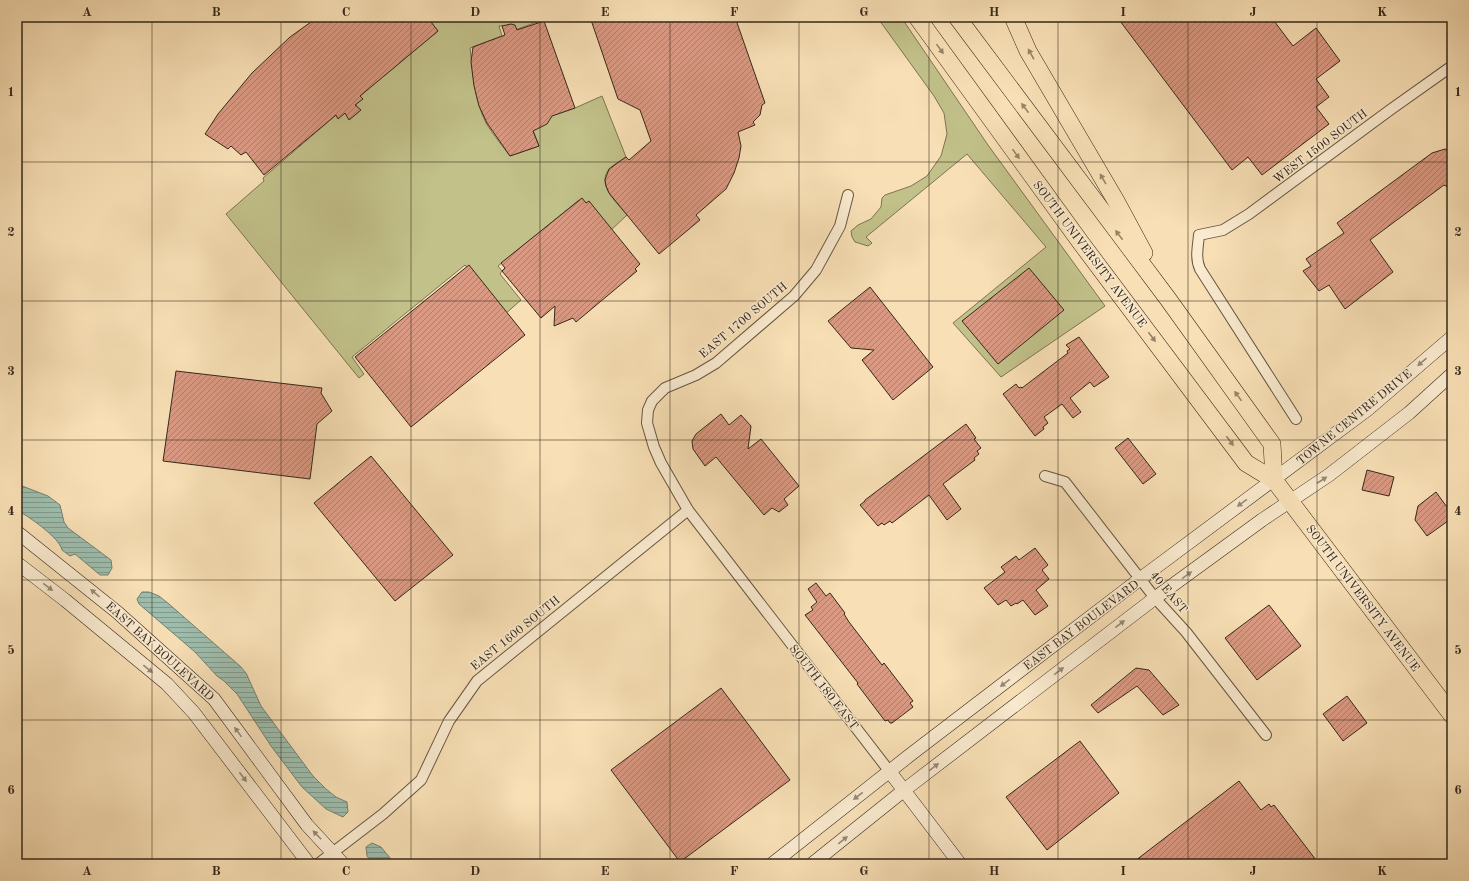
<svg xmlns="http://www.w3.org/2000/svg" width="1469" height="881" font-family="'Old Standard TT',serif">
	<style>
		.green { fill: #c2c18a; stroke: #7c7452 }
		.water { fill: url(#water-rules); stroke: #738172 }
		.building { fill: url(#building-hatch); stroke: #35281a }
		.lines { fill: none; stroke-linecap: round; stroke-linejoin: round }
		.street-casing { stroke: #665641; stroke-width: 12 }
		.secondary-casing { stroke: #35281a; stroke-width: 14 }
		.highway-casing { stroke: #35281a; stroke-width: 18 }
		.street { stroke: #faeacf; stroke-width: 10 }
		.secondary { stroke: #faeacf; stroke-width: 13 }
		.highway { stroke: #f8dfb5; stroke-width: 17 }
		.oneway { fill: #968468 }
		.oneway2 { fill: #988974 }
		.grid { fill: none; stroke: #35281a; stroke-width: 1; stroke-opacity: 0.55 }
		.labels { text-anchor: middle; stroke-width: 3; stroke-linejoin: round; paint-order: stroke }
		.street-label { font-size: 12px; fill: #35281a; stroke: #faeacf }
		.neatline { fill: none; stroke: #35281a; stroke-width: 1.5 }
		.grid-label { font-size: 13px; text-anchor: middle; font-weight: bold; fill: #35281a }
	</style>
	<defs>
		<pattern id="water-rules" width="6" height="5" patternUnits="userSpaceOnUse"><rect width="6" height="5" fill="#9dbdad"/><path d="M0 2.5h6" fill="none" stroke="#819a8c"/></pattern>
		<pattern id="building-hatch" width="6" height="6" patternUnits="userSpaceOnUse"><rect width="6" height="6" fill="#da9983"/><path d="M-1 1l2-2M0 6l6-6M5 7l2-2" fill="none" stroke="#b27d6a"/></pattern>
	</defs>
	<rect width="100%" height="100%" fill="#f8dfb5"/>
	<filter id="stains"><feTurbulence type="fractalNoise" baseFrequency=".005" numOctaves="4"/><feColorMatrix values="0 0 0 0 .2 0 0 0 0 .09 0 0 0 0 .02 0 0 0 .5 -.17"/></filter>
	<radialGradient id="worn" r=".72"><stop offset=".6" stop-color="#630" stop-opacity="0"/><stop offset="1" stop-color="#630" stop-opacity=".3"/></radialGradient>
	<g class="green">
		<path d="M427,17h117l1,2 -30,11 -2,-5 -14,1 3,10 -32,12c3,25 4,51 16,75 7,12 16,22 24,33l29,-10 -6,-16 15,-13 27,-9 27,-12 24,61c-5,3 -11,7 -16,11 -15,16 7,35 17,47l-18,17 -30,-32 -81,66 4,5 -2,3 21,26 -17,15 -39,-50 -113,92 12,17 -5,4 -133,-164 38,-33 -1,-3 73,-63 2,3 7,-5 5,6 10,-8 -4,-6 6,-6 -2,-3 78,-65z"/>
		<polygon points="877,17 901,17 988,145 1105,306 1001,377 953,323 1046,247 967,154 866,237 872,243 868,246 855,242 852,237 851,231 858,225 871,219 881,207 882,198 885,195 911,186 927,176 941,156 947,134 944,113 934,96"/>
	</g>
	<g class="water">
		<path d="M17,484l31,12 12,9 4,17 4,6 43,32 1,8 -4,7h-8l-25,-21 -5,2 -8,-6c-2,-12 -34,-34 -45,-40z"/>
		<polygon points="142,592 149,592 159,596 169,604 240,666 246,673 261,706 313,776 326,789 336,797 347,802 348,812 343,817 326,809 302,787 271,746 237,694 224,681 217,676 195,652 139,604 137,599"/>
		<polygon points="372,843 381,847 395,864 373,864 367,856 366,847"/>
	</g>
	<g class="building">
		<polygon points="318,17 427,17 438,31 360,96 363,99 355,105 361,110 349,120 345,113 338,119 336,115 264,175 246,152 241,155 231,146 228,149 205,134 218,114 252,73 290,37"/>
		<polygon points="590,17 735,17 765,103 762,105 760,115 753,122 755,125 738,132 741,146 739,158 734,173 726,189 696,215 700,220 659,254 609,193 606,186 605,180 609,169 626,157 629,160 651,141 640,110 618,99"/>
		<polygon points="1117,17 1271,17 1293,46 1316,28 1340,61 1316,79 1329,97 1316,107 1329,124 1262,175 1248,157 1232,170"/>
		<polygon points="544,21 575,108 552,116 547,124 533,131 539,146 510,156 487,123 479,106 474,86 471,62 473,47 505,35 502,26 511,24 515,25 517,30"/>
		<polygon points="1445,149 1452,152 1452,189 1444,185 1370,240 1393,272 1345,309 1329,285 1319,291 1303,271 1311,266 1306,259 1344,233 1337,223 1432,153"/>
		<polygon points="582,198 586,203 589,201 640,264 635,269 637,271 576,322 573,318 554,326 555,306 541,318 502,271 505,268 501,263"/>
		<polygon points="469,265 525,335 411,427 355,357"/>
		<polygon points="1029,268 1064,310 998,364 962,321"/>
		<polygon points="870,287 933,367 893,400 862,360 874,350 851,348 828,321"/>
		<polygon points="1079,337 1109,377 1094,387 1090,382 1070,398 1081,412 1073,418 1062,404 1044,417 1048,423 1043,427 1044,429 1035,436 1003,394 1016,384 1019,388 1021,387 1022,388 1068,353 1067,351 1070,349 1066,345"/>
		<polygon points="176,371 322,388 321,393 332,411 317,424 310,479 163,461"/>
		<polygon points="721,414 729,425 741,415 751,426 748,449 761,439 799,486 784,499 788,505 779,512 772,508 764,515 716,457 705,466 693,449 692,441 696,434"/>
		<polygon points="966,424 976,438 974,439 981,448 977,451 979,454 974,458 975,460 943,484 961,509 947,520 929,495 892,523 890,521 884,525 882,523 878,526 860,505 865,501 865,500"/>
		<polygon points="1128,438 1156,474 1143,484 1115,448"/>
		<polygon points="371,456 453,555 395,601 314,503"/>
		<polygon points="1367,470 1394,477 1389,496 1362,490"/>
		<polygon points="1436,492 1452,514 1452,518 1427,536 1415,520 1418,506"/>
		<polygon points="1035,548 1048,565 1042,570 1049,579 1036,590 1048,606 1035,615 1023,600 1017,604 1016,603 1011,606 1006,600 998,605 984,588 1005,572 1001,567 1016,556 1019,560"/>
		<polygon points="816,583 826,596 830,593 845,613 844,614 849,622 882,665 884,663 913,701 910,703 913,707 892,723 890,723 888,720 885,721 857,684 858,683 805,615 813,610 811,607 817,602 808,589"/>
		<polygon points="1269,605 1301,646 1257,680 1225,638"/>
		<polygon points="1136,668 1149,670 1179,705 1163,715 1137,686 1098,713 1091,705"/>
		<polygon points="721,688 790,780 680,862 611,770"/>
		<polygon points="1347,696 1367,723 1343,741 1323,714"/>
		<polygon points="1080,741 1119,793 1047,850 1006,797"/>
		<polygon points="1239,781 1261,810 1269,804 1271,807 1274,805 1319,864 1131,864"/>
	</g>
	<g class="lines">
		<g class="street-casing">
			<g id="street">
				<polyline points="848,195 840,226 816,270 794,296 716,363 696,375 665,388 652,401 648,410 647,423 654,447 661,463 688,510 890,772"/>
				<path d="M1296,419l-96,-150c-5,-11 -2,-22 -1,-34l24,-5 26,-16 141,-104 62,-44"/>
				<polyline points="1045,476 1065,482 1155,598 1186,632 1266,735"/>
				<polyline points="318,864 383,814 421,780 449,721 477,681 688,510"/>
			</g>
		</g>
		<g class="secondary-casing">
			<g id="secondary">
				<polyline points="17,532 117,612 214,699 307,825 343,864"/>
				<polyline points="17,563 65,600 167,684 194,713 309,864"/>
				<polyline points="890,772 960,864"/>
				<polyline points="772,864 910,755 1140,579 1367,410 1452,337"/>
				<polyline points="812,864 903,791 1155,598 1262,520 1329,475 1409,413 1452,374"/>
			</g>
		</g>
		<g class="highway-casing">
			<g id="highway">
				<polyline points="917,17 1081,243 1246,463 1274,480 1452,715"/>
				<polyline points="957,17 1168,299 1272,444 1274,480"/>
				<polyline points="1013,17 1028,51 1116,201 1144,253"/>
			</g>
		</g>
		<use href="#street" class="street"/>
		<use href="#secondary" class="secondary"/>
		<use href="#highway" class="highway"/>
	</g>
	<defs><path id="oneway-solid" d="M-6-.8H1V-3.2L6.5 0L1 3.2V.8H-6Z"/></defs>
	<g class="oneway">
		<use href="#oneway-solid" transform="translate(940 49) rotate(54)"/>
		<use href="#oneway-solid" transform="translate(1031 54) rotate(-119)"/>
		<use href="#oneway-solid" transform="translate(1025 108) rotate(-127)"/>
		<use href="#oneway-solid" transform="translate(1016 154) rotate(54)"/>
		<use href="#oneway-solid" transform="translate(1103 179) rotate(-120)"/>
		<use href="#oneway-solid" transform="translate(1119 235) rotate(-127)"/>
		<use href="#oneway-solid" transform="translate(1152 337) rotate(53)"/>
		<use href="#oneway-solid" transform="translate(1238 396) rotate(-126)"/>
		<use href="#oneway-solid" transform="translate(1230 441) rotate(53)"/>
	</g>
	<g class="oneway2">
		<use href="#oneway-solid" transform="translate(1422 362) rotate(139)"/>
		<use href="#oneway-solid" transform="translate(1322 480) rotate(-33)"/>
		<use href="#oneway-solid" transform="translate(1242 503) rotate(144)"/>
		<use href="#oneway-solid" transform="translate(1187 575) rotate(-36)"/>
		<use href="#oneway-solid" transform="translate(48 587) rotate(37)"/>
		<use href="#oneway-solid" transform="translate(95 593) rotate(-140)"/>
		<use href="#oneway-solid" transform="translate(1120 624) rotate(-38)"/>
		<use href="#oneway-solid" transform="translate(148 669) rotate(39)"/>
		<use href="#oneway-solid" transform="translate(1059 671) rotate(-37)"/>
		<use href="#oneway-solid" transform="translate(1005 683) rotate(143)"/>
		<use href="#oneway-solid" transform="translate(238 732) rotate(-126)"/>
		<use href="#oneway-solid" transform="translate(934 767) rotate(-38)"/>
		<use href="#oneway-solid" transform="translate(243 777) rotate(53)"/>
		<use href="#oneway-solid" transform="translate(858 796) rotate(142)"/>
		<use href="#oneway-solid" transform="translate(317 835) rotate(-134)"/>
		<use href="#oneway-solid" transform="translate(843 840) rotate(-39)"/>
	</g>
	<path class="grid" d="M152,17v847M281,17v847M411,17v847M540,17v847M670,17v847M799,17v847M929,17v847M1058,17v847M1188,17v847M1317,17v847M17,162h1435M17,301h1435M17,440h1435M17,580h1435M17,720h1435"/>
	<g class="labels">
		<g class="street-label">
			<text transform="translate(1320 146) rotate(-37)" y="4">WEST 1500 SOUTH</text>
			<text transform="translate(1090 254) rotate(53)" y="4">SOUTH UNIVERSITY AVENUE</text>
			<text transform="translate(743 320) rotate(-40)" y="4">EAST 1700 SOUTH</text>
			<text transform="translate(1354 417) rotate(-39)" y="4">TOWNE CENTRE DRIVE</text>
			<text transform="translate(1169 592) rotate(50)" y="4">40 EAST</text>
			<text transform="translate(1363 598) rotate(53)" y="4">SOUTH UNIVERSITY AVENUE</text>
			<text transform="translate(1081 625) rotate(-37)" y="4">EAST BAY BOULEVARD</text>
			<text transform="translate(515 633) rotate(-39)" y="4">EAST 1600 SOUTH</text>
			<text transform="translate(160 651) rotate(42)" y="4">EAST BAY BOULEVARD</text>
			<text transform="translate(824 687) rotate(52)" y="4">SOUTH 180 EAST</text>
		</g>
	</g>
	<rect width="1469" height="881" fill="none" stroke="#f8dfb5" stroke-width="44"/>
	<rect x="22" y="22" width="1425" height="837" class="neatline"/>
	<g class="grid-label">
		<text x="87" y="16">A</text>
		<text x="216" y="16">B</text>
		<text x="346" y="16">C</text>
		<text x="475" y="16">D</text>
		<text x="605" y="16">E</text>
		<text x="734" y="16">F</text>
		<text x="864" y="16">G</text>
		<text x="994" y="16">H</text>
		<text x="1123" y="16">I</text>
		<text x="1253" y="16">J</text>
		<text x="1382" y="16">K</text>
		<text x="11" y="96">1</text>
		<text x="1458" y="96">1</text>
		<text x="11" y="236">2</text>
		<text x="1458" y="236">2</text>
		<text x="11" y="375">3</text>
		<text x="1458" y="375">3</text>
		<text x="11" y="515">4</text>
		<text x="1458" y="515">4</text>
		<text x="11" y="654">5</text>
		<text x="1458" y="654">5</text>
		<text x="11" y="794">6</text>
		<text x="1458" y="794">6</text>
		<text x="87" y="875">A</text>
		<text x="216" y="875">B</text>
		<text x="346" y="875">C</text>
		<text x="475" y="875">D</text>
		<text x="605" y="875">E</text>
		<text x="734" y="875">F</text>
		<text x="864" y="875">G</text>
		<text x="994" y="875">H</text>
		<text x="1123" y="875">I</text>
		<text x="1253" y="875">J</text>
		<text x="1382" y="875">K</text>
	</g>
	<rect width="100%" height="100%" filter="url(#stains)"/>
	<rect width="100%" height="100%" fill="url(#worn)"/>
</svg>
